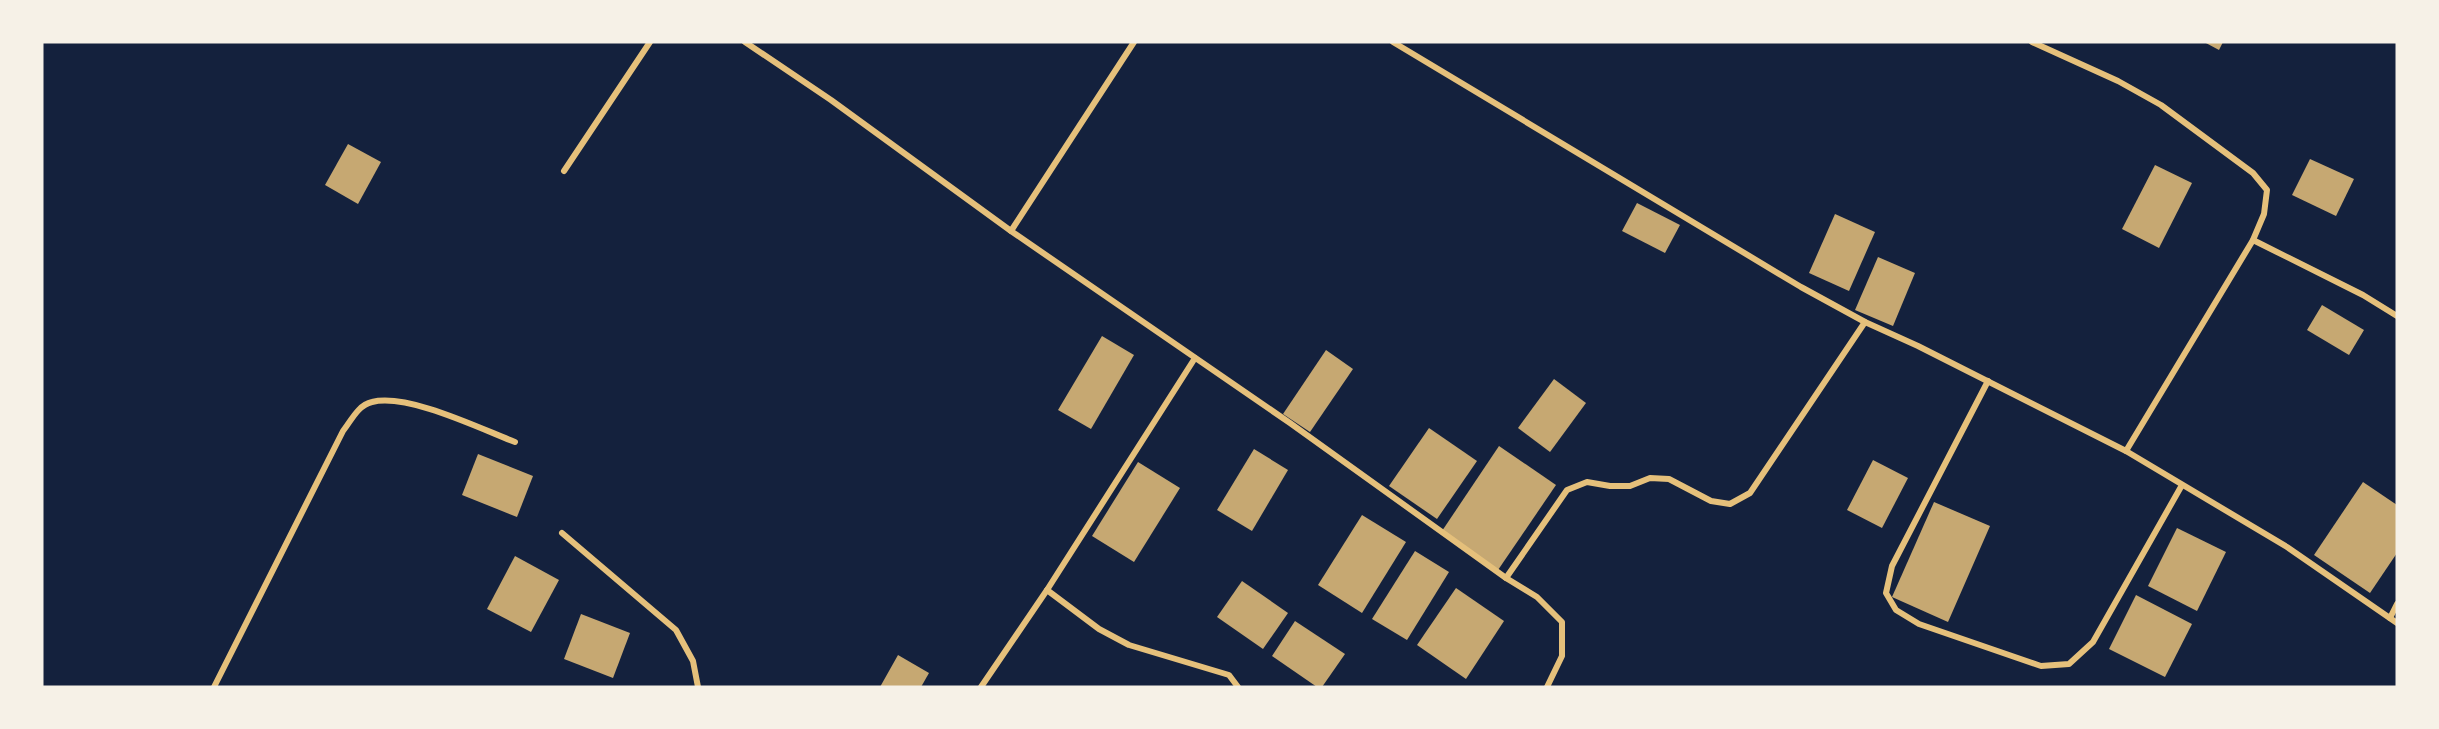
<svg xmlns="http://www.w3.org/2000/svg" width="2439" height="729" font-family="'Noto Serif',serif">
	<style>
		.building { fill: #c6a872 }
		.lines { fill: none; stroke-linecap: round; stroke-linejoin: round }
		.minor { stroke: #e5c07b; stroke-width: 6 }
	</style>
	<rect width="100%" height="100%" fill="#14213d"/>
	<g class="building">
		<polygon points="2204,42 2223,42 2219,50"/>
		<polygon points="348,144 381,162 358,204 325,185"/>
		<polygon points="2310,159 2354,179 2336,216 2292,195"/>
		<polygon points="2155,165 2192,183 2159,248 2122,229"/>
		<polygon points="1637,203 1680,225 1665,253 1622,231"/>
		<polygon points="1835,214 1875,232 1849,291 1809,273"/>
		<polygon points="1878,257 1915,273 1893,326 1855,310"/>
		<polygon points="2322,305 2364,330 2349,355 2307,330"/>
		<polygon points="1102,336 1134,355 1091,429 1058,410"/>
		<polygon points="1326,350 1353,369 1310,432 1283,414"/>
		<polygon points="1554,379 1586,403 1550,452 1518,428"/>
		<polygon points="1429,428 1477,461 1437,519 1389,486"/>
		<polygon points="1499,446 1556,485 1498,570 1442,531"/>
		<polygon points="1254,449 1288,470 1252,531 1217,510"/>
		<polygon points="478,454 533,476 517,517 462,495"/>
		<polygon points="1873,460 1908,478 1882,528 1847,510"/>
		<polygon points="1138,462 1180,488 1134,562 1092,536"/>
		<polygon points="2363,482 2397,505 2397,553 2370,593 2314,555"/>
		<polygon points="1934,502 1990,526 1948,622 1892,597"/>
		<polygon points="1362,515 1406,542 1362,613 1318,585"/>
		<polygon points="2177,528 2226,552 2197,611 2148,586"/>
		<polygon points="1415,551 1449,572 1407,640 1372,619"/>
		<polygon points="515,556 559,580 531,632 487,609"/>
		<polygon points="1242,581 1288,613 1263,649 1217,617"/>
		<polygon points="1456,588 1504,621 1466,679 1417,645"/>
		<polygon points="2136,595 2192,624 2165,677 2109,649"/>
		<polygon points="581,614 630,633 613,678 564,659"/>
		<polygon points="1295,621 1345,654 1322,687 1317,687 1272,656"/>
		<polygon points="898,655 929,673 921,687 880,687"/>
	</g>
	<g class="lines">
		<g class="minor">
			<polyline points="745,42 831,100 1011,231 1290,423 1506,578 1537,597 1562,622 1562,656 1547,687"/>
			<polyline points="1393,42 1801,287 1865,322 1918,346 2126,451 2287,547 2397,623"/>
			<polyline points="2032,42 2118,81 2161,105 2253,173 2267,190 2264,214 2253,240 2126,451"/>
			<polyline points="564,171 650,42"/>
			<polyline points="1011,231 1134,42"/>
			<polyline points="2253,240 2363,295 2397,316"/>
			<polyline points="1988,381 1892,566 1886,593 1896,610 1919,624 2041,666 2069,664 2093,642 2182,485"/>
			<polyline points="562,533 676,630 693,661 698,687"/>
			<polyline points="1506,578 1567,490 1587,482 1610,486 1630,486 1650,478 1669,479 1711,501 1730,504 1750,493 1865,322"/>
			<polyline points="1047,590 1099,629 1129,645 1229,675 1238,687"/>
			<polyline points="2390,618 2397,604"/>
			<path d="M214,687l129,-256c8,-10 15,-26 29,-29 36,-9 109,27 143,40"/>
			<polyline points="981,687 1047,590 1195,358"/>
		</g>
	</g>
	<rect width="2439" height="729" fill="none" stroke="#f6f1e7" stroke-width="87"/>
</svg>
